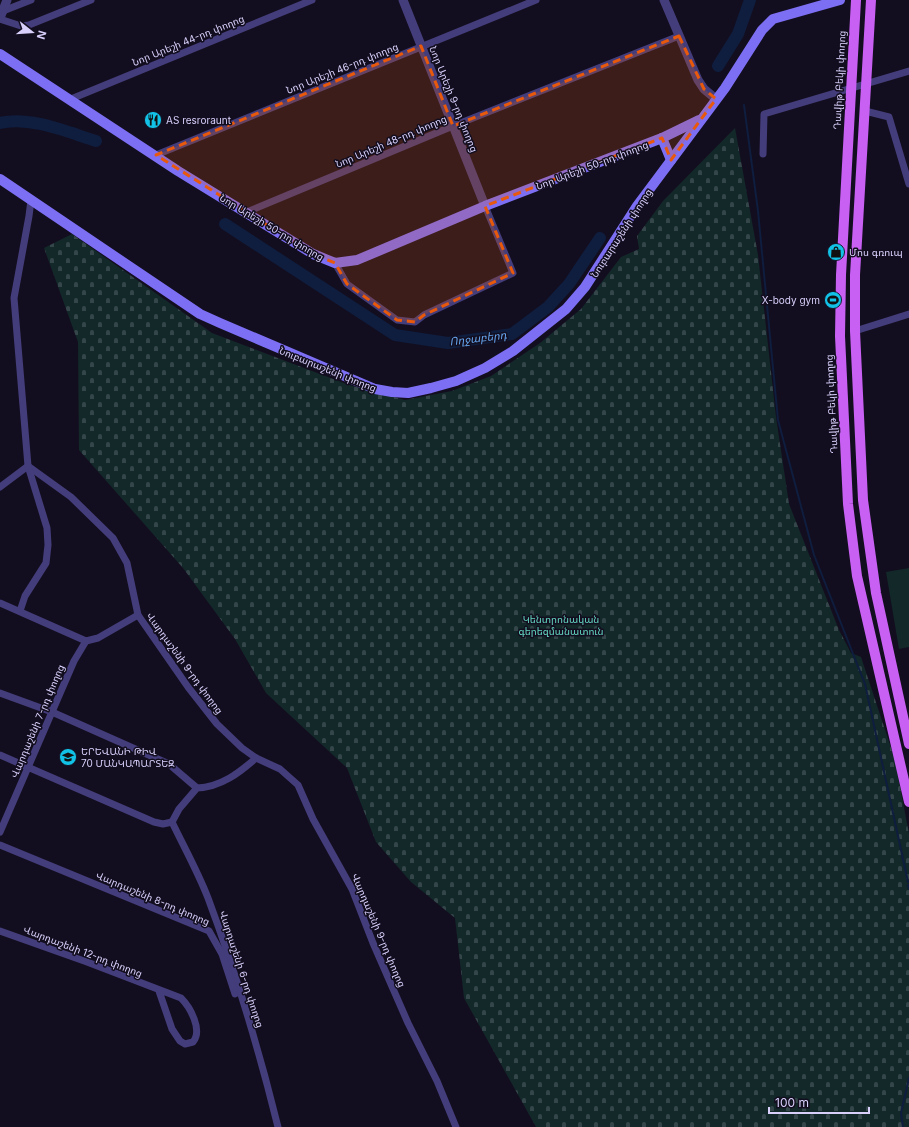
<svg xmlns="http://www.w3.org/2000/svg" width="909" height="1127" font-family="Inter,'Noto Sans Armenian',sans-serif">
	<style>
		.cemetery { fill: url(#cemetery-stones) }
		.pitch { fill: #122829 }
		.lines { fill: none; stroke-linecap: round; stroke-linejoin: round }
		.stream { stroke: #0f1d3e; stroke-width: 2 }
		.river { stroke: #0f1d3e; stroke-width: 12 }
		.minor { stroke: #443d7b; stroke-width: 7 }
		.tertiary { stroke: #443d7b; stroke-width: 9 }
		.secondary { stroke: #7c6ff4; stroke-width: 10 }
		.primary { stroke: #c760f3; stroke-width: 10 }
		.marked { fill: #e8590c; fill-opacity: 0.2; stroke: #e8590c; stroke-width: 3; stroke-dasharray: 8 5; stroke-linejoin: round }
		.labels { text-anchor: middle; stroke-width: 3; stroke-linejoin: round; paint-order: stroke }
		.street-label { font-size: 10px; fill: #d8d0fb; stroke: #130e1f }
		.poi-label { font-size: 10px; fill: #d8d0fb; stroke: #130e1f; text-anchor: start }
		.park-label { font-size: 10px; fill: #63d5c1; stroke: #130e1f }
		.water-label { font-size: 11px; font-style: italic; fill: #67a8f3; stroke: #130e1f }
	</style>
	<defs>
		<pattern id="cemetery-stones" width="16" height="16" patternUnits="userSpaceOnUse"><rect width="16" height="16" fill="#122829"/><path d="M2 7V4a2 2 0 0 1 4 0v3zM10 15v-3a2 2 0 0 1 4 0v3z" fill="#344649"/></pattern>
	</defs>
	<rect width="100%" height="100%" fill="#130e1f"/>
	<polygon class="cemetery" points="735,128 758,255 776,417 789,504 839,630 851,653 861,657 895,760 909,834 909,1127 536,1127 464,998 455,918 411,882 376,842 347,768 266,693 235,639 183,568 79,450 78,342 44,248 72,234 212,333 349,385 405,400 452,391 491,376 540,343 581,309 621,257 639,249 637,236 663,201"/>
	<polygon class="pitch" points="909,568 909,647 899,649 886,572"/>
	<g class="lines">
		<g class="stream">
			<polyline points="744,105 758,211 778,420 814,555 865,684 908,882"/>
			<polyline points="908,885 909,889"/>
			<polyline points="903,1127 901,1113 909,1078"/>
		</g>
		<g class="river">
			<polyline points="718,66 738,34 750,0"/>
			<path d="M0,123c30,-7 67,9 96,18"/>
			<polyline points="225,224 395,335 448,343 512,334 548,307 569,284 600,238"/>
		</g>
		<g class="minor">
			<polyline points="3,11 31,0"/>
			<polyline points="0,19 21,26 29,25 91,0"/>
			<polyline points="71,99 312,0"/>
			<polyline points="865,111 889,117 909,184"/>
			<polyline points="763,154 764,114 909,71"/>
			<polyline points="156,155 536,0"/>
			<polyline points="247,212 453,126 679,36"/>
			<polyline points="335,263 347,284 397,320 415,322 424,315 513,273 485,206"/>
			<polyline points="855,331 909,314"/>
			<polyline points="28,466 71,497 113,538 127,563 138,615 188,687 217,724 242,748 256,758 280,769 298,785 313,819 352,889 373,943 408,1023 437,1081 456,1127"/>
			<polyline points="0,487 28,466"/>
			<polyline points="0,603 86,641"/>
			<polyline points="20,611 25,596 46,563 48,545 47,528 28,466 14,298 29,216 31,200"/>
			<polyline points="86,641 98,638 138,615"/>
			<polyline points="0,693 52,712 169,764 197,788"/>
			<polyline points="0,755 154,822 163,824 172,822"/>
			<path d="M256,758c-17,15 -35,29 -59,30l-18,21 -7,13c12,25 26,50 36,76 28,75 51,152 70,229"/>
			<polyline points="0,832 74,661 86,641"/>
			<polyline points="0,845 209,931 222,954 235,994"/>
			<path d="M0,931l87,31 94,36c9,9 22,32 12,44l-8,2 -5,-3 -8,-12 -13,-38"/>
		</g>
		<g class="tertiary">
			<polyline points="403,0 485,206"/>
			<polyline points="664,0 698,80 704,89 716,99"/>
			<polyline points="0,18 7,0"/>
		</g>
		<g class="secondary">
			<polyline points="0,54 178,171 313,254 335,263 357,260 485,206 662,138 699,120"/>
			<polyline points="662,138 671,160"/>
			<polyline points="0,179 200,314 220,323 375,389 392,392 408,393 431,388 456,381 485,368 513,351 566,309 585,287 637,206 725,88 762,30 773,19 840,0"/>
		</g>
		<g class="primary">
			<polyline points="856,0 841,275 840,336 848,504 857,576 909,802"/>
			<polyline points="871,0 855,275 855,331 863,500 876,593 909,744"/>
		</g>
	</g>
	<path class="marked" d="M679,36l25,53 12,10 -45,61 -9,-22 -177,68 28,67 -89,42 -9,7 -18,-2 -50,-36 -12,-21 -22,-9 -157,-99 265,-109 32,80z"/>
	<defs>
		<g id="restaurant-disc" transform="scale(0.9)"><circle r="9.5" fill="#12c1e6" stroke="#130e1f"/><path d="M-5-6h1v4h1v-4h1v4h1v-4h1v5L-1.5 .5V6h-2V.5L-5-1ZM5-6V6H3V1.5H1.5Q1.5-4 5-6Z" fill="#111"/></g>
		<g id="shop-disc" transform="scale(0.9)"><circle r="9.5" fill="#12c1e6" stroke="#130e1f"/><path d="M-5-2.5h2.3a2.7 3.5 0 0 1 5.4 0H5L5.5 6h-11ZM-1.5-2.5h3a1.5 2.3 0 0 0-3 0Z" fill="#111"/></g>
		<g id="stadium-disc" transform="scale(0.9)"><circle r="9.5" fill="#12c1e6" stroke="#130e1f"/><path d="M0-5a6.5 5 0 1 0 0 10a6.5 5 0 1 0 0-10ZM-3.5-1.8h7v3.6h-7Z" fill="#111"/></g>
		<g id="school-disc" transform="scale(0.9)"><circle r="9.5" fill="#12c1e6" stroke="#130e1f"/><path d="M0-5L7-2L0 1L-7-2ZM-4 1L0 2.5L4 1V4Q0 6-4 4Z" fill="#111"/></g>
	</defs>
	<g fill-rule="evenodd">
		<use href="#restaurant-disc" x="153" y="120"/>
		<use href="#shop-disc" x="836" y="252"/>
		<use href="#stadium-disc" x="833" y="300"/>
		<use href="#school-disc" x="68" y="757"/>
	</g>
	<g class="labels">
		<g class="street-label">
			<text transform="translate(188 40) rotate(-22)" y="4">Նոր Արեշի 44-րդ փողոց</text>
			<text transform="translate(342 68) rotate(-22)" y="4">Նոր Արեշի 46-րդ փողոց</text>
			<text transform="translate(839 80) rotate(-87)" y="4">Դավիթ Բեկի փողոց</text>
			<text transform="translate(454 99) rotate(68)" y="4">Նոր Արեշի 9-րդ փողոց</text>
			<text transform="translate(391 141) rotate(-23)" y="4">Նոր Արեշի 48-րդ փողոց</text>
			<text transform="translate(592 165) rotate(-21)" y="4">Նոր Արեշի 50-րդ փողոց</text>
			<text transform="translate(272 227) rotate(31)" y="4">Նոր Արեշի 50-րդ փողոց</text>
			<text transform="translate(621 233) rotate(-57)" y="4">Նուբարաշենի փողոց</text>
			<text transform="translate(328 369) rotate(22)" y="4">Նուբարաշենի փողոց</text>
			<text transform="translate(831 404) rotate(-93)" y="4">Դավիթ Բեկի փողոց</text>
			<text transform="translate(185 663) rotate(54)" y="4">Վարդաշենի 9-րդ փողոց</text>
			<text transform="translate(37 721) rotate(-67)" y="4">Վարդաշենի 7-րդ փողոց</text>
			<text transform="translate(153 898) rotate(23)" y="4">Վարդաշենի 8-րդ փողոց</text>
			<text transform="translate(379 930) rotate(67)" y="4">Վարդաշենի 9-րդ փողոց</text>
			<text transform="translate(83 951) rotate(21)" y="4">Վարդաշենի 12-րդ փողոց</text>
			<text transform="translate(242 969) rotate(72)" y="4">Վարդաշենի 6-րդ փողոց</text>
		</g>
		<g class="poi-label">
			<text x="166" y="124">AS resroraunt</text>
			<text x="849" y="256">Մոս գռուպ</text>
			<text x="820" y="304" text-anchor="end">X-body gym</text>
			<text x="81" y="755">ԵՐԵՎԱՆԻ ԹԻՎ<tspan x="81" dy="12">70 ՄԱՆԿԱՊԱՐՏԵԶ</tspan></text>
		</g>
		<g class="park-label">
			<text x="561" y="623">Կենտրոնական<tspan x="561" dy="12">գերեզմանատուն</tspan></text>
		</g>
		<g class="water-label">
			<text transform="translate(478 338) rotate(-7)" y="4">Ողջաբերդ</text>
		</g>
	</g>
	<g transform="translate(32 32) rotate(107)" stroke="#130e1f" stroke-width="3" paint-order="stroke">
	<path d="M0-3L7 15L0 10L-7 15Z" fill="#d8d0fb"/>
	<text y="-6" font-size="11" font-weight="bold" text-anchor="middle" fill="#d8d0fb">N</text>
	</g>
	<path d="M769 1107v6h100v-6" fill="none" stroke="#d8d0fb" stroke-width="2"/>
	<text x="775" y="1107" font-size="12" fill="#d8d0fb" stroke="#130e1f" stroke-width="3" paint-order="stroke">100 m</text>
</svg>
